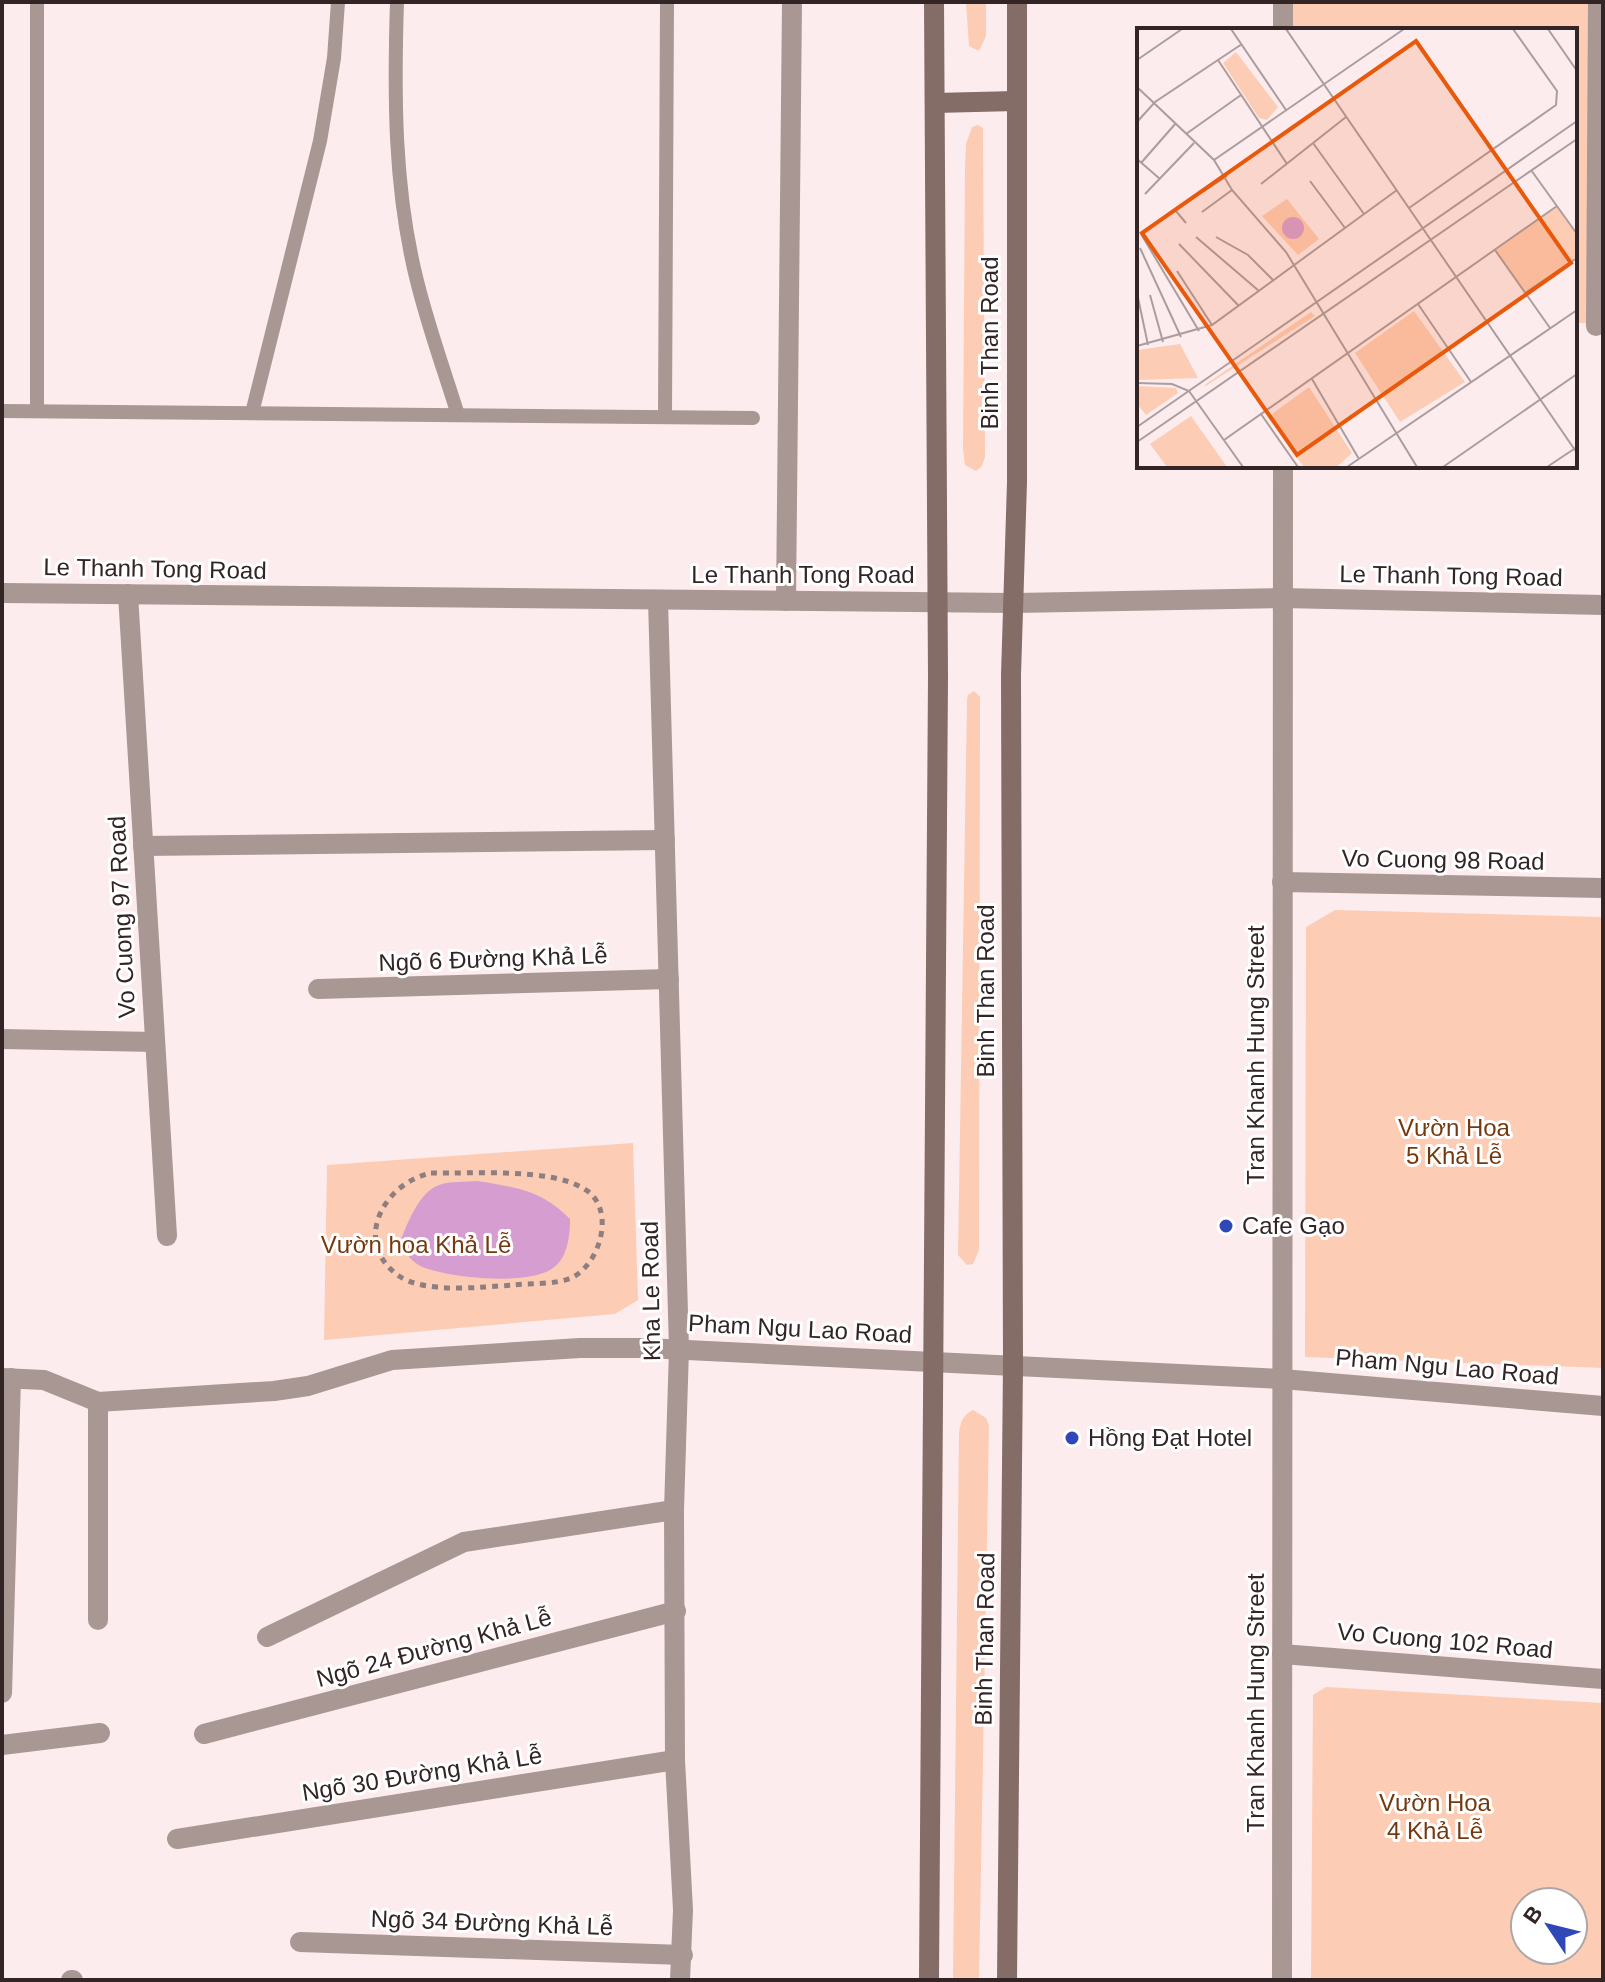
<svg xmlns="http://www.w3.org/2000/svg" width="1605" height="1982" font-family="Arial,sans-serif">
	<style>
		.green { fill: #fccdb4; fill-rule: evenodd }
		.water { fill: #d69ed0 }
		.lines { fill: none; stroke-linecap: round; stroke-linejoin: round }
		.path { stroke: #8e7e80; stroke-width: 5; stroke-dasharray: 6 6; stroke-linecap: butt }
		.service { stroke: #a89793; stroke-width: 14 }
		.minor { stroke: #a89793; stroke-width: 20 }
		.tertiary { stroke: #a89793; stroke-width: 20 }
		.secondary { stroke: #846c67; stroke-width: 20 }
		.poi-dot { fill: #3047b8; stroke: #fff; stroke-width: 3 }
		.labels { text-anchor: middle; stroke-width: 6; stroke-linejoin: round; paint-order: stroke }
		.street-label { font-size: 24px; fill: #332426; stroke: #fff }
		.park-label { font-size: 24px; fill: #75390f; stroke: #fff }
		.poi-label { font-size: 24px; fill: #332426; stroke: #fff; text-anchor: start }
		.inset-road { fill: none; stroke: #ac9c9e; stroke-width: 2 }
		.view { fill: #e8590c; fill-opacity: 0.15; stroke: #e8590c; stroke-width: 4 }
		.inset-edge { fill: none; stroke: #332426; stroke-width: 4 }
	</style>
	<rect width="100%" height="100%" fill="#fdecee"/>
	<g class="green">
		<polygon points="966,2 986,2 986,36 979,51 969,46"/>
		<polygon points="1285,2 1595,2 1593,323 1575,323 1575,30 1285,30"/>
		<polygon points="978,125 983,128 985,457 982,466 976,471 965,465 963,449 965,168 966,144 972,127"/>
		<polygon points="974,691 980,697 979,1250 973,1264 967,1265 958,1255 967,700 968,695"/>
		<polygon points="1335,910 1603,917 1603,1368 1305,1357 1306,927"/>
		<polygon points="633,1143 638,1300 615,1314 324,1340 327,1165"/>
		<path d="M973,1410l13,8 3,8 -10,554h-26l6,-548c2,-11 4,-17 14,-22z"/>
		<path d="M1326,1687l277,16v277h-292l2,-285zM1525,1902h48v48h-48z"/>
	</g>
	<path class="water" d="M477,1181c38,6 65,9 93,38 0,17 -2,41 -20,51 -26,15 -97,8 -125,-2 -12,-4 -20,-15 -25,-26 7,-18 19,-50 39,-57 10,-4 27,-3 38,-4z"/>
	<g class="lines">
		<path class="path" d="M431,1173c41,1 121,-6 155,17 30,20 14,73 -13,87 -16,8 -43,6 -60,8 -30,2 -88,9 -114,-9 -48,-34 -15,-93 32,-103z"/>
		<g class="service">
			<polyline points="37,2 37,411"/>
			<path d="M397,2c-3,93 -3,188 20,279 11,45 27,89 41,134"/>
			<polyline points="2,411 753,418"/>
			<polyline points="252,413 320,141 334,58 338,2"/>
			<polyline points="665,417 667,2"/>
		</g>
		<g class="minor">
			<polyline points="1283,2 1283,30"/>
			<polyline points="1596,326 1598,2"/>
			<polyline points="128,594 167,1236"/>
			<polyline points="786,601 792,2"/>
			<polyline points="143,846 665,840"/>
			<polyline points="1282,882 1603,888"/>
			<polyline points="318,989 669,979"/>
			<polyline points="2,1039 155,1042"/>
			<polyline points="98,1402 98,1620"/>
			<polyline points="267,1637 464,1542 674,1510"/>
			<polyline points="1282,1654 1603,1679"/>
			<polyline points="2,1693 11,1378"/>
			<polyline points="204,1734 676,1611"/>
			<polyline points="2,1745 100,1733"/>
			<polyline points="177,1839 675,1760"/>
			<polyline points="300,1942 683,1955"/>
			<polyline points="71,1980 73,1980"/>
			<polyline points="1282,1980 1283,466"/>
		</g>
		<g class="tertiary">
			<polyline points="2,593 1013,603 1282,598 1603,605"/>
			<polyline points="658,600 679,1349 674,1510 675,1760 683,1910 680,1980"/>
			<polyline points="2,1378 44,1380 98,1402 274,1391 308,1386 392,1360 580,1348 646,1348 1282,1379 1603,1406"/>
		</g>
		<g class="secondary">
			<polyline points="935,103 1016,101"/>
			<polyline points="929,1980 938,677 934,2"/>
			<polyline points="1007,1980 1013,1364 1011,675 1017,482 1017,2"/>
		</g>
	</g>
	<g class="poi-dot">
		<circle cx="1226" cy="1226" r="8"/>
		<circle cx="1072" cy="1438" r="8"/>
	</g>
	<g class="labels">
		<g class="street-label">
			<text transform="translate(990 343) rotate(-90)" y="8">Binh Than Road</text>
			<text transform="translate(155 569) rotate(1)" y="8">Le Thanh Tong Road</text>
			<text x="803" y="583">Le Thanh Tong Road</text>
			<text transform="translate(1451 576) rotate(1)" y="8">Le Thanh Tong Road</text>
			<text transform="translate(1443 860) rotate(1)" y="8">Vo Cuong 98 Road</text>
			<text transform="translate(122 917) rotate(-93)" y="8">Vo Cuong 97 Road</text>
			<text transform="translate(493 959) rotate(-2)" y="8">Ngõ 6 Đường Khả Lễ</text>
			<text transform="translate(986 991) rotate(-90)" y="8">Binh Than Road</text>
			<text transform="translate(1256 1055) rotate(-90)" y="8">Tran Khanh Hung Street</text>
			<text transform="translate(651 1291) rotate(-91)" y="8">Kha Le Road</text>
			<text transform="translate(800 1329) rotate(3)" y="8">Pham Ngu Lao Road</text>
			<text transform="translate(1447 1367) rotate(5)" y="8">Pham Ngu Lao Road</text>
			<text transform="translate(985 1639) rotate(-89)" y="8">Binh Than Road</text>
			<text transform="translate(1445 1641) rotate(5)" y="8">Vo Cuong 102 Road</text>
			<text transform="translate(434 1648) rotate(-15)" y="8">Ngõ 24 Đường Khả Lễ</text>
			<text transform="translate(1256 1703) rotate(-90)" y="8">Tran Khanh Hung Street</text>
			<text transform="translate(422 1774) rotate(-9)" y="8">Ngõ 30 Đường Khả Lễ</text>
			<text transform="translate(492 1923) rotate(2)" y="8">Ngõ 34 Đường Khả Lễ</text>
		</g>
		<g class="park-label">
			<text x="1454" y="1136">Vườn Hoa<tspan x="1454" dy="28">5 Khả Lễ</tspan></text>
			<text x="416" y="1253">Vườn hoa Khả Lễ</text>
			<text x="1435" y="1811">Vườn Hoa<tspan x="1435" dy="28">4 Khả Lễ</tspan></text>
		</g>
		<g class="poi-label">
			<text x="1242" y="1234">Cafe Gạo</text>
			<text x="1088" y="1446">Hồng Đạt Hotel</text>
		</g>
	</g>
	<g transform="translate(1137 28)">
		<rect width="440" height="440" fill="#fdecee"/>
		<path d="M99,24l42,55 -11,13 -8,-2 -36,-55zM150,171l32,40 -21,16 -36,-39zM420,179l20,28v22l-51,36 -31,-42zM277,283l51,71 -65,40 -45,-69zM174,284l4,4 -111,71 2,-3zM43,316l18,34 -61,2v-30zM0,358l39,2 2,5 -32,22 -9,-11zM172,359l43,66 -15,14h-33l-36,-50zM54,388l36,51h-60l-17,-23z" fill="#fccdb4"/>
		<path d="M145 200a11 11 0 1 1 22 0a11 11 0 1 1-22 0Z" fill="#d69ed0"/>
		<path class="inset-road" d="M94,1l55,81M149,1l291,424M411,1l29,42M0,32l45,-31M81,32l69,104M0,59l77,73 18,30 54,62 131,215M0,94l18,-20 87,-58M49,106l55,-39M176,115l51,71M0,131l23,20M77,132l190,-131M4,135l35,-40M394,142l46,64M173,153l35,47M124,156l85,-67M8,166l49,-51M272,180l147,-103 1,-14 -44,-62M65,184l30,-22M49,195l-11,-13 52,-34M4,206l58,97M59,209l63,54M79,209l32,18 25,25M42,216l59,61M3,220l41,89M358,222l55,78M40,243l35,54M0,265l11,52M388,265l52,-35M13,267l13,47M281,276l53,78M0,318l75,-21 185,-135M175,351l47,80M0,355l35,1 17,7 54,76M124,386l37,53M0,399l440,-306M87,412l333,-234M0,414l440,-303M210,439l230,-157M306,439l134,-93M410,439l30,-20"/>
		<path class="view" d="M279,13l155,222 -274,192 -155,-222z"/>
		<rect width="440" height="440" class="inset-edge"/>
	</g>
	<rect width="1605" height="1982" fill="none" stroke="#332426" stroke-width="8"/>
	<g transform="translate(1549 1926) rotate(305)"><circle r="38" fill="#ffffff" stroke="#ada7a8" stroke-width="2"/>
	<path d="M0-6L14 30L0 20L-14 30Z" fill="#3047b8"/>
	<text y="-12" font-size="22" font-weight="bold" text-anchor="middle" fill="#332426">B</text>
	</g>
</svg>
